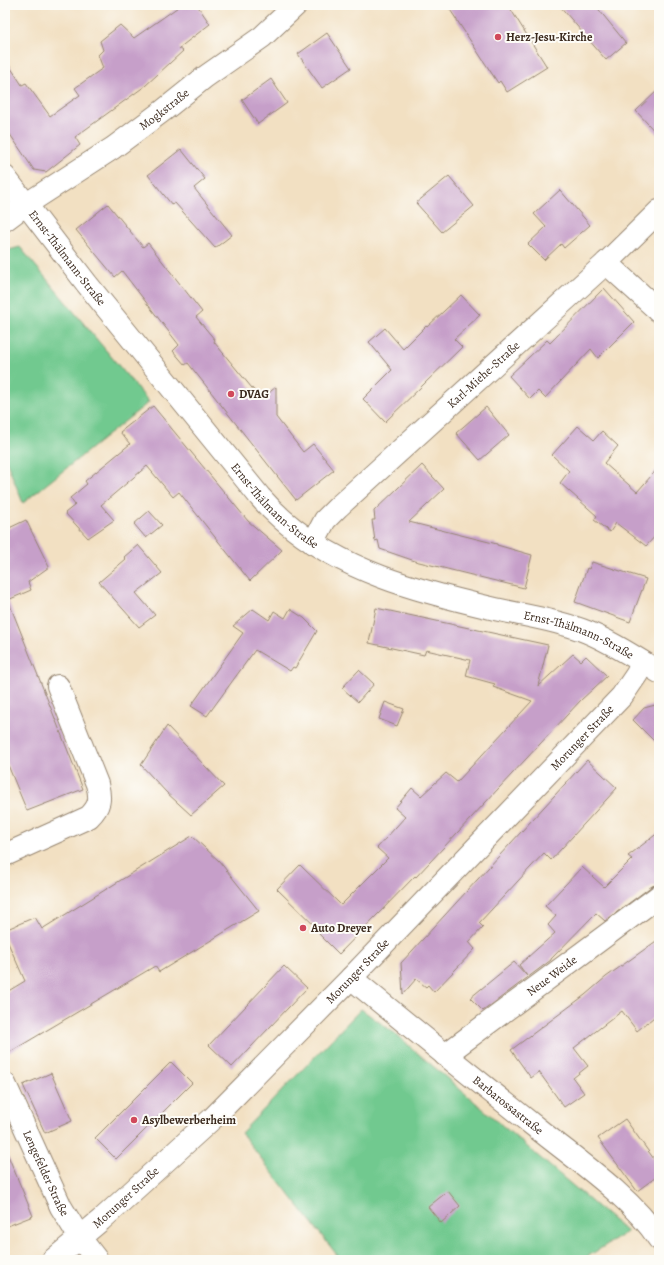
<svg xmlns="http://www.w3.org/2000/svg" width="664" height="1265" font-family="Alegreya,serif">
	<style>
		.green { fill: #71c98f; stroke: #567a56 }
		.building { fill: #c69fc9 }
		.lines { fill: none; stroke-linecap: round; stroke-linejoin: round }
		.minor-casing { stroke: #968570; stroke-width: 24 }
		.minor { stroke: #fff; stroke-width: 22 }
		.poi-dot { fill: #d1495b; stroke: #fdfcf7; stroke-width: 1.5 }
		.labels { text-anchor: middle; stroke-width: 4; stroke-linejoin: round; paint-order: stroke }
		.poi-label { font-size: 12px; font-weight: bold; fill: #3b2a1e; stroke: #fdfcf7; text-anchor: start }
		.street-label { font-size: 12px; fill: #3b2a1e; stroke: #fdfcf7 }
	</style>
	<rect width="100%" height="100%" fill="#fdfcf7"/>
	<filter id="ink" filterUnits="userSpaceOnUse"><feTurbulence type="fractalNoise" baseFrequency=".025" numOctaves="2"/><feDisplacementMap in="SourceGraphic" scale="8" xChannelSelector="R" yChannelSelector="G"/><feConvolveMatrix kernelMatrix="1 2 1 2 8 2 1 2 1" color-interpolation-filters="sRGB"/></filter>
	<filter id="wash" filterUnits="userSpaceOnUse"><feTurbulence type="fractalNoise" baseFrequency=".012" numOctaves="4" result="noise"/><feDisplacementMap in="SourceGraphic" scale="16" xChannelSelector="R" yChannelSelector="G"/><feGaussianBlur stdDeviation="0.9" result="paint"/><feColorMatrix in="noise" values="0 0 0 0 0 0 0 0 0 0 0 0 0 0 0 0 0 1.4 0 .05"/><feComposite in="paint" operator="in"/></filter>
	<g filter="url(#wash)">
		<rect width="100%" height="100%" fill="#f2e0c2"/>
		<g class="green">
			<polygon points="20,247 149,402 23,503 5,458 5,251"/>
			<polygon points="361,1009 393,1032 627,1232 582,1260 341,1260 241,1133"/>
		</g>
		<g id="blocks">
			<g class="building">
				<polygon points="181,5 197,5 210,24 179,48 183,51 145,86 75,137 80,145 46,172 34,170 5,127 5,59 22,85 26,83 50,116 80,95 75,88 103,68 98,55 103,50 100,41 120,25 134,38"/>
				<polygon points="447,5 508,5 547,67 507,92 500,81 498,83"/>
				<polygon points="559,5 595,5 626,43 606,60"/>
				<polygon points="327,33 351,68 322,88 298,54"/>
				<polygon points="271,79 287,103 258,124 242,100"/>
				<polygon points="659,89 659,136 636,111"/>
				<polygon points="181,149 205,179 194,188 232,235 215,248 175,203 172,205 148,175"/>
				<polygon points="449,176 474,206 442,232 416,203"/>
				<polygon points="560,190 590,225 564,248 561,244 544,260 528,244 546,227 534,214"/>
				<polygon points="108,204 143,247 148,243 202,312 196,317 215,340 214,342 261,399 276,387 276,417 303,452 313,444 334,470 296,500 188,363 185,365 173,351 179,345 122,271 115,277 76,230"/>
				<polygon points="604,288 634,322 598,358 591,349 545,398 538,391 530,399 509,376 547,340 550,343"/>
				<polygon points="461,295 480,315 454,339 462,347 385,422 363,399 392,370 369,342 385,328 403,349 426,326 427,327"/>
				<polygon points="153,406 248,521 282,550 250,581 179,492 173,497 147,466 101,505 114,520 88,538 65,513 75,505 70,498 87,484 85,481 130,444 120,432"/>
				<polygon points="486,407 509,435 480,460 456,433"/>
				<polygon points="578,426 594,440 602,431 618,446 604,463 637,492 659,467 659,532 646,546 616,523 610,532 594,520 597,516 560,483 569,471 552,455"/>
				<polygon points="422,465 444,489 409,522 497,544 497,545 532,555 524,588 415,561 380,549 378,540 375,541 372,520 375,520 374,511"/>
				<polygon points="149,511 162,525 146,538 134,524"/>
				<polygon points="26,520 49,567 28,582 31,590 8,600 83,789 27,811 5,758 5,530"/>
				<polygon points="138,545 162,573 136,593 155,615 139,627 99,582 126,559 124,557"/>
				<polygon points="592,562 646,579 630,622 575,602 587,568 589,569"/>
				<polygon points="376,608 548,645 538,686 573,654 581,661 586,656 607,676 581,700 416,877 415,876 339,954 319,934 321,932 277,889 300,865 341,905 388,858 377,848 405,817 395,808 412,788 421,796 446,773 457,782 532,701 493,687 495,684 466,676 470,660 426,650 424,655 369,643"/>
				<polygon points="253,609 269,620 274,611 285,618 290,609 304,618 317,631 295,668 293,667 290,671 255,650 207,716 191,706 243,633 233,626"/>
				<polygon points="359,670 374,684 358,702 342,688"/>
				<polygon points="385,702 404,709 397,726 379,719"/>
				<polygon points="659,704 659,746 633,720 644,708"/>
				<polygon points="167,726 224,786 191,815 166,792 141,765"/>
				<polygon points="587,760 617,788 551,860 544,853 479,923 483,927 469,942 475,949 434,992 428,985 426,987 416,979 403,994 401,963"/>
				<polygon points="659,832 659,884 652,886 605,921 596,913 551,959 551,960 483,1011 470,998 514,962 527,976 519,965 555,933 548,925 556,916 545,906 582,867 604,887 632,859 628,856"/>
				<polygon points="192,836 219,861 259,911 159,972 155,966 5,1055 5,993 25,981 5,936 5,930 35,917 42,929"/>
				<polygon points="659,939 659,1013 637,1031 622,1011 574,1048 588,1066 573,1078 584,1093 564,1107 539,1072 531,1078 511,1050 585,995 606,977"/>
				<polygon points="284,966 307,988 232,1067 209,1045"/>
				<polygon points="171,1062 192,1083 116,1159 95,1138"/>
				<polygon points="51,1073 72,1121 45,1133 23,1085"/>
				<polygon points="625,1119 659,1166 659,1175 637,1191 598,1138"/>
				<polygon points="5,1148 33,1216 5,1227"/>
				<polygon points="448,1191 460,1206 441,1223 428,1207"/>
			</g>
		</g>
	</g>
	<g filter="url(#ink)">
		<use href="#blocks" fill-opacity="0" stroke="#968570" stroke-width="1"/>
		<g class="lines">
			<g class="minor-casing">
				<g id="minor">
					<path id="s1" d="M5,177l82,107 173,213c7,8 15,16 23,23 58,51 135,71 208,88 30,7 62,11 91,22 25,9 54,28 77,42"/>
					<path id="s2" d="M5,220l20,-15 88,-57 51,-38 41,-33 57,-40 34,-32"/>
					<polyline points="606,263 659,311"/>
					<path id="s3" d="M313,543l12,-23 13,-13 268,-244 53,-52"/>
					<path d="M5,855l84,-38c11,-11 12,-18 8,-33l-39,-98"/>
					<path id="s4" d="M351,978c62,51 124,101 187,151 40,32 92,67 121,110"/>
					<path id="s5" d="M445,1055l214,-159"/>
					<path id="s6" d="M5,1084l56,123 19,31 17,22"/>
					<path id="s7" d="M53,1260l48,-40 112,-102 138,-140 271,-282 15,-22 5,-12"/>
				</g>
			</g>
			<use href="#minor" class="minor"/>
		</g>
	</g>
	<g class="poi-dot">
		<circle cx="498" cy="37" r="4"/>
		<circle cx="231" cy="394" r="4"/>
		<circle cx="303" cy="928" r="4"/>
		<circle cx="134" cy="1120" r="4"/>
	</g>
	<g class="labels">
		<g class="poi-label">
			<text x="506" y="41">Herz-Jesu-Kirche</text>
			<text x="239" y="398">DVAG</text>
			<text x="311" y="932">Auto Dreyer</text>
			<text x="142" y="1124">Asylbewerberheim</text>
		</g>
		<g class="street-label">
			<text dy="4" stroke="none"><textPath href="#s2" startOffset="194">Mogkstraße</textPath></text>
			<text dy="4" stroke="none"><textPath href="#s1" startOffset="102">Ernst-Thälmann-Straße</textPath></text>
			<text dy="4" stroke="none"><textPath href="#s3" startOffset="241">Karl-Miehe-Straße</textPath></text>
			<text dy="4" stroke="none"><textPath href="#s1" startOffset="426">Ernst-Thälmann-Straße</textPath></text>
			<text dy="4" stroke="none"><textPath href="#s1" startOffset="762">Ernst-Thälmann-Straße</textPath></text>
			<text dy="4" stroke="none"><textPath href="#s7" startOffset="744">Morunger Straße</textPath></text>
			<text dy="4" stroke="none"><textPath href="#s7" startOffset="420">Morunger Straße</textPath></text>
			<text dy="4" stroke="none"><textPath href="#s5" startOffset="133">Neue Weide</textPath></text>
			<text dy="4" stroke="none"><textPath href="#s4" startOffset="202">Barbarossastraße</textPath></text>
			<text dy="4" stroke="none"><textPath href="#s6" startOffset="98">Lengefelder Straße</textPath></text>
			<text dy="4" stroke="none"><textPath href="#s7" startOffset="96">Morunger Straße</textPath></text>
		</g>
	</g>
	<rect width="664" height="1265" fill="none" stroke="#fdfcf7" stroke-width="20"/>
</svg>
